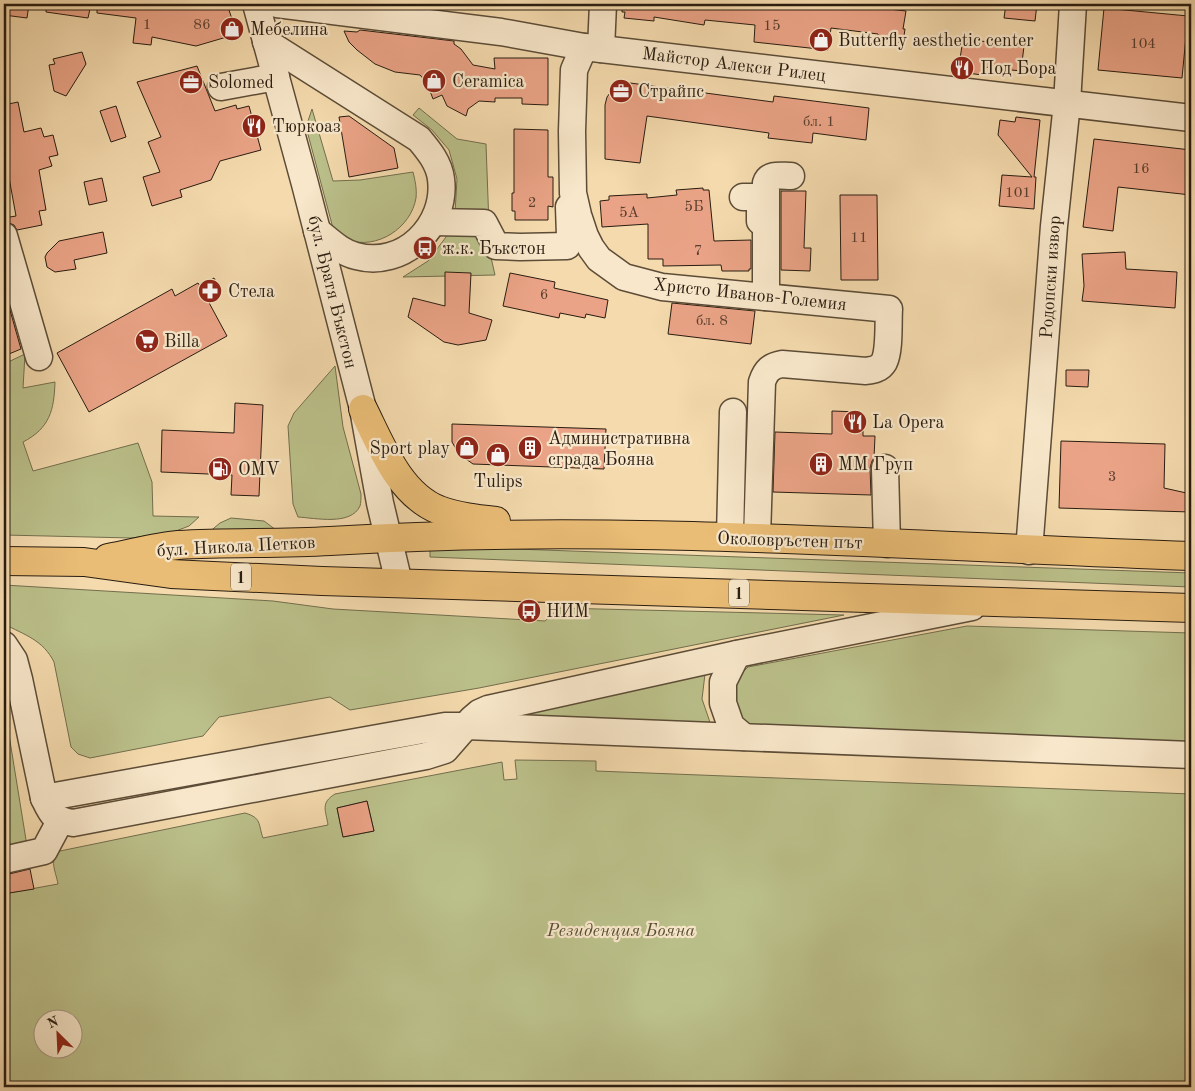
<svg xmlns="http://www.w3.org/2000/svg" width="1195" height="1091" font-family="'Old Standard TT',serif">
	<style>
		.green { fill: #bbc08a; stroke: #726e4d; fill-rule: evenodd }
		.building { fill: #eaa386; stroke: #291c10 }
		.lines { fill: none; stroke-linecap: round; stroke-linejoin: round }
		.minor-casing { stroke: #5c4c37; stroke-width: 29 }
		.highway-casing { stroke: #291c10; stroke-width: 30 }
		.minor { stroke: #f8e7ca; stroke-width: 26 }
		.highway { stroke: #eabd76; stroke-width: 28 }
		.labels { text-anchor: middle; stroke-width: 4.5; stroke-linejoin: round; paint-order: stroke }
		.number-label { font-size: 15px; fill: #593e2e }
		.shield { fill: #f8e7ca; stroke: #675948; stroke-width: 1 }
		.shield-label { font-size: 16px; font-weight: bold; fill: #291c10 }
		.poi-label { font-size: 18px; fill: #291c10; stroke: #f8e7ca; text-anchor: start }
		.street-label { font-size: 18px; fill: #291c10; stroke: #f8e7ca }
		.park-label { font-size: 18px; font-style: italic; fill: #554d35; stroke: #f8e7ca }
	</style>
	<rect width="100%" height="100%" fill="#f4daad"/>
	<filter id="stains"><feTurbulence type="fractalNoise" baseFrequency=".004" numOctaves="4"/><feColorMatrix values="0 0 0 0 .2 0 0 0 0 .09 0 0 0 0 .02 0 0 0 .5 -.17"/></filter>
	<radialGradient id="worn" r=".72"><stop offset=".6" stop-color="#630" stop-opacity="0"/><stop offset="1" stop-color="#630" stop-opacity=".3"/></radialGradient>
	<g class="green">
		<polygon points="419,108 457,139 486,144 490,253 495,275 403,277 428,261 446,237 455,213 457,179 449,150 432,130 413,115"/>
		<path d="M312,109l21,72 27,-1 53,-8c2,8 4,17 3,26 -5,30 -39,52 -68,42 -5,-2 -10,-5 -14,-8l-28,-105z"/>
		<path d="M25,354l-2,34 32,-6c-1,28 -5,46 -32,60l10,29 105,-28 14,39 1,34 46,1 -10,9 -13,5 -44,7 -128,-3v-171z"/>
		<path d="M335,366l8,61 18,67c0,4 0,9 -1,12 -9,20 -45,12 -62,11l-5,-13 -5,-78 6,-13z"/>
		<polygon points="231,518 264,521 280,533 201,539 220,523"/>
		<polygon points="430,546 1191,573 1191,587 430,557"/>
		<path d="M4,585l269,16 60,8 212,12 14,-13 285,7 -365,73 -129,22 -20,-13 -111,20 -16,19 -113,22 -12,-4 -7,-7 -17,-85c-11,-22 -29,-27 -50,-38z"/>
		<polygon points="967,626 1191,633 1191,750 742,728 731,711 735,680 748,667"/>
		<polygon points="705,674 702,699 713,731 490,719"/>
		<polygon points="4,704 27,846 4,852"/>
		<path d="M515,760l81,1v10l595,23v293h-1187v-220l5,26 49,-9c-2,-12 -10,-26 2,-33l185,-38c17,5 13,11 18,25l65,-13c-2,-14 -8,-22 7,-31l167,-32 2,18 13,-1zM367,801l7,30 -31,6 -6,-29zM42,1018h30v30h-30z"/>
	</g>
	<g class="building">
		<polygon points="4,4 29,4 27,18 4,15"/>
		<polygon points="46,4 91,4 88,18 46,12"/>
		<polygon points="97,4 227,4 237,34 196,46 152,37 151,45 133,43 136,18 97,13"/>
		<polygon points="622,4 863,4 863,6 906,11 903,29 905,29 903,43 877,40 878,34 831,28 828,50 754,42 755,25 705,20 704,25 654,17 654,21 624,18 625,12 622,12"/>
		<polygon points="1006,4 1037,4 1035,21 1004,18"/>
		<polygon points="1104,8 1188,16 1182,78 1098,70"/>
		<polygon points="360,30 454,41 454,44 461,49 473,65 495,69 494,58 548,58 548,105 522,104 522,98 495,98 495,102 479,101 468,109 466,116 447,106 442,95 433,99 427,83 420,75 395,72 375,64 357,50 349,42 344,31 357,32"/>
		<polygon points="963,39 1024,46 1021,71 984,67 983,75 958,72"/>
		<polygon points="82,52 86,64 66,96 54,91 49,65 55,64 53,59"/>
		<polygon points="197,66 215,111 236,105 237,109 249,106 261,150 220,161 211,180 180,190 182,197 152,206 143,177 160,172 148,142 161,137 137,82"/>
		<polygon points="630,83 773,102 774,96 869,108 866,140 813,133 812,143 768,138 769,133 647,116 640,163 605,159 605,105 607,97 613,89 621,84"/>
		<polygon points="18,102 24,132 41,128 44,137 53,135 58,155 49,157 52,166 39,170 46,210 39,211 42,225 17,230 14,225 4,221 4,218 16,216 8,172 4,173 4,105"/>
		<polygon points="116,106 126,137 111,142 100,111"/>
		<polygon points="349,116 394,148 398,168 349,177 339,117"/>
		<polygon points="1016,117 1040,120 1034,177 1036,177 1034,209 999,206 1002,175 1032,177 998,135 1000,120 1015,122"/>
		<polygon points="514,129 548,130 548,177 553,177 553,207 548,206 548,220 515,220 515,211 512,211 512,193 514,193"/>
		<polygon points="1094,139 1191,150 1191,195 1118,187 1113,231 1083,227"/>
		<polygon points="102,178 107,201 89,205 84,182"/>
		<polygon points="703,188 703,190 709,190 714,241 751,240 751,269 749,269 749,271 722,271 721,265 663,266 663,259 648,259 648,224 602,227 600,201 609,200 609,196 647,194 647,198 677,195 676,190"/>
		<polygon points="781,191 806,191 804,248 811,248 810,271 781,270"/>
		<polygon points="840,195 877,195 878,280 841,280"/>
		<polygon points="103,232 107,253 74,260 76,269 55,272 47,267 45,257 47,253 59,241"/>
		<polygon points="1125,252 1126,269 1177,272 1175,308 1082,301 1084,286 1082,254"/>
		<polygon points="445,272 471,273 469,313 492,320 486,340 458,345 444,342 408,317 413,298 445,306"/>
		<polygon points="510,273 555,282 554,288 608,300 605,318 586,314 585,318 560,313 559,318 503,306"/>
		<polygon points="214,278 221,291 207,299 227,336 89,412 57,353 172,289 175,296 198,283 200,286"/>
		<polygon points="4,289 21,349 4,356"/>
		<polygon points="672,303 755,311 751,344 668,334"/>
		<polygon points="1066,370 1089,370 1088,387 1066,386"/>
		<polygon points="235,403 263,405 259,496 231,495 232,475 161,472 162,430 234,433"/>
		<polygon points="832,411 860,412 860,426 863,426 863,436 875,436 874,458 872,461 870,468 871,495 773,492 775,432 832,434"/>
		<polygon points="452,424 606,429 604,469 473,464 459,454 452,442"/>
		<polygon points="1061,441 1165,444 1164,488 1191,494 1191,512 1059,508"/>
		<polygon points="367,801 374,831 343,837 337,808"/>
		<polygon points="30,869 34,889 9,893 5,875"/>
	</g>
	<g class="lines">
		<g class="minor-casing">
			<g id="minor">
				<polyline points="256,4 305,184 363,409 380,503 399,583"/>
				<polyline points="277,4 501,32 584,47 1191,118"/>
				<path d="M266,42l153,97c10,12 20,24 22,40 6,47 -38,90 -85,77 -16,-4 -27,-16 -39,-25"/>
				<path d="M584,47l-10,23 -2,61 1,62 5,22 7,21 6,12 8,11 25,18 38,10 227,22c-1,13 1,41 -5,53 -4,7 -11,8 -18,9l-84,-7c-11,2 -16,6 -20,18l-5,155"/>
				<polyline points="601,49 603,4"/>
				<polyline points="221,87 276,77"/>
				<polyline points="743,197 760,197 760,221"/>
				<polyline points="434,222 484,223 496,246 520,247 567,246 570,236 569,207"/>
				<polyline points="4,236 39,357"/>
				<path d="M766,297v-114c3,-10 16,-7 25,-7"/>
				<polyline points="885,468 887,544"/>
				<polyline points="730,537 733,412"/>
				<polyline points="1029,551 1054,226 1067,103 1073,4"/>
				<path d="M4,645l10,15 5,19 25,119c8,17 10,22 29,25l353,-67 19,-6 27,-31 7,-6 9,-4 249,-55 235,-47"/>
				<polyline points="737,654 723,682 723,703 731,726 744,737"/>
				<polyline points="44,798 445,726 465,726 1191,755"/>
				<polyline points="4,860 44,851 60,821"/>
			</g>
		</g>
		<g class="highway-casing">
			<g id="highway">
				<path d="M363,409c18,36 36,85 76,101 19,7 38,9 57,11"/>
				<path d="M108,558c23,-4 47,-11 70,-13 50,-3 102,-1 152,-4 287,-18 574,5 861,15"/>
				<polyline points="4,561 84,562 171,574 322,581 1191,608"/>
			</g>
		</g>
		<use href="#minor" class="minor"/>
		<use href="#highway" class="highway"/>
	</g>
	<defs>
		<g id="shop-disc" transform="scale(1.25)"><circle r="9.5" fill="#8f2418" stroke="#f8e7ca"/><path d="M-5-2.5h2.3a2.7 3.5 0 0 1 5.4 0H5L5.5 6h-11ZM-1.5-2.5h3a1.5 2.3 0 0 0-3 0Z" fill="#fff"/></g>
		<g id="restaurant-disc" transform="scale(1.25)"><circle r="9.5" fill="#8f2418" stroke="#f8e7ca"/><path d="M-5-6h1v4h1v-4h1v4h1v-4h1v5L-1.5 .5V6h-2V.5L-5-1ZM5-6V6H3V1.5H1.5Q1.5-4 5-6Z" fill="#fff"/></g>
		<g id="office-disc" transform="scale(1.25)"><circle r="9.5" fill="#8f2418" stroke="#f8e7ca"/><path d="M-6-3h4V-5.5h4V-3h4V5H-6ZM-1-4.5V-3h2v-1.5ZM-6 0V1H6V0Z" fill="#fff"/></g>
		<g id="bus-disc" transform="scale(1.25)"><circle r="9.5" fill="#8f2418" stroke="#f8e7ca"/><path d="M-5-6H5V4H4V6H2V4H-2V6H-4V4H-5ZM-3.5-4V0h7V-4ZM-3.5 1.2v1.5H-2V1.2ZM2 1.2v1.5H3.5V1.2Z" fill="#fff"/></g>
		<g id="pharmacy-disc" transform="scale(1.25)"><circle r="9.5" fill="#8f2418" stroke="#f8e7ca"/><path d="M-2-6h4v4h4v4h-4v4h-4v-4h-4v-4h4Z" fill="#fff"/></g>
		<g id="supermarket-disc" transform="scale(1.25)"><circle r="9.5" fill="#8f2418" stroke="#f8e7ca"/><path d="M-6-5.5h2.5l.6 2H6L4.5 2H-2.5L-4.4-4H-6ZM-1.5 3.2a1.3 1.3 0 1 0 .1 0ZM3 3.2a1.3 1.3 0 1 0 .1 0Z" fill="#fff"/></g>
		<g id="building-disc" transform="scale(1.25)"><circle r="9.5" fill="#8f2418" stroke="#f8e7ca"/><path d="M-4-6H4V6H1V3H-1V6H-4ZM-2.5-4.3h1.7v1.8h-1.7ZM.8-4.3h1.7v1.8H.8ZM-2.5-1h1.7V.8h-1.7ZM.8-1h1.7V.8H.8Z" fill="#fff"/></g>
		<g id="fuel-disc" transform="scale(1.25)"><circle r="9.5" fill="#8f2418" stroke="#f8e7ca"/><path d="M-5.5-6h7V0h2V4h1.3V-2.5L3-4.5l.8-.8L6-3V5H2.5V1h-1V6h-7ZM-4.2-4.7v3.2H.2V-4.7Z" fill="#fff"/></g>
	</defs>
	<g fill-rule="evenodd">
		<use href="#shop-disc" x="232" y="29"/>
		<use href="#shop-disc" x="821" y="40"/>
		<use href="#restaurant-disc" x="962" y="68"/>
		<use href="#shop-disc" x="434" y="81"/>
		<use href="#office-disc" x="191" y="82"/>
		<use href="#office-disc" x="621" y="91"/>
		<use href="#restaurant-disc" x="254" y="126"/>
		<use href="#bus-disc" x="425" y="248"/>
		<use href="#pharmacy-disc" x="210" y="291"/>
		<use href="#supermarket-disc" x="147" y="341"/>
		<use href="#restaurant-disc" x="855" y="422"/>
		<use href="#shop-disc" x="467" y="448"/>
		<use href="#building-disc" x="530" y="448"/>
		<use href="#shop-disc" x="498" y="455"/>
		<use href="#building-disc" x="821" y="464"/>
		<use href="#fuel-disc" x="220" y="469"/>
		<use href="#bus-disc" x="529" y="611"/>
	</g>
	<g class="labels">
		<g class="number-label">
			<text x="147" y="29">1</text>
			<text x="202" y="29">86</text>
			<text x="772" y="30">15</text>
			<text x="1143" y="48">104</text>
			<text x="819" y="126">бл. 1</text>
			<text x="1141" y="173">16</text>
			<text x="1018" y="197">101</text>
			<text x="532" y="207">2</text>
			<text x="694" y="211">5Б</text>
			<text x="629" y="217">5А</text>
			<text x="859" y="242">11</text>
			<text x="698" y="255">7</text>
			<text x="544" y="299">6</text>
			<text x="712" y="325">бл. 8</text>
			<text x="1112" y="481">3</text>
		</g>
		<g class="shield">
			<rect x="231" y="563.5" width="20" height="27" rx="4"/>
			<rect x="729" y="579.5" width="20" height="27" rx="4"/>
		</g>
		<g class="shield-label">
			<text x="241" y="583">1</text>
			<text x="739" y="599">1</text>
		</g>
		<g class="poi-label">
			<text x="250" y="35">Мебелина</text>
			<text x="838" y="46">Butterfly aesthetic center</text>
			<text x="980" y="74">Под Бора</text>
			<text x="452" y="87">Ceramica</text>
			<text x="208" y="88">Solomed</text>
			<text x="638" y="97">Страйпс</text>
			<text x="272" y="132">Тюркоаз</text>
			<text x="442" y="254">ж.к. Бъкстон</text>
			<text x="228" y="297">Стела</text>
			<text x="164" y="347">Billa</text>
			<text x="872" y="428">La Opera</text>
			<text x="548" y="444">Административна<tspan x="548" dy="21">сграда Бояна</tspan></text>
			<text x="450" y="454" text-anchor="end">Sport play</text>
			<text x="838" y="470">ММ Груп</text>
			<text x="238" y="475">OMV</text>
			<text x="498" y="487" text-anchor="middle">Tulips</text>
			<text x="546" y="617">НИМ</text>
		</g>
		<g class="street-label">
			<text transform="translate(734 64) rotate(7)" y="6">Майстор Алекси Рилец</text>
			<text transform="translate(1050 277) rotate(-86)" y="6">Родопски извор</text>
			<text transform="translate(333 292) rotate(76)" y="6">бул. Братя Бъкстон</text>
			<text transform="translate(750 294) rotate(6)" y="6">Христо Иванов-Големия</text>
			<text transform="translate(790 540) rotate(2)" y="6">Околовръстен път</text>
			<text transform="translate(236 546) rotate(-3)" y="6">бул. Никола Петков</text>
		</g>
		<g class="park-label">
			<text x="621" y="936">Резиденция Бояна</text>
		</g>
	</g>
	<rect width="1195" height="1091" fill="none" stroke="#f4daad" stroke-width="20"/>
	<rect x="5" y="5" width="1185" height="1081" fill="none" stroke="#291c10" stroke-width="2.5"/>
	<rect x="10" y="10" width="1175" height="1071" fill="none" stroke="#291c10"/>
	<g transform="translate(58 1034) rotate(336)"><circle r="24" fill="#f8e7ca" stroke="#a59680"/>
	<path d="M0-4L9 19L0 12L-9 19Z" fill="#8f2418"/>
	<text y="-8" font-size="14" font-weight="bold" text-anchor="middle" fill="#291c10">N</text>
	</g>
	<rect width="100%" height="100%" filter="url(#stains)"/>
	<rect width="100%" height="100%" fill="url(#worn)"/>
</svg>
